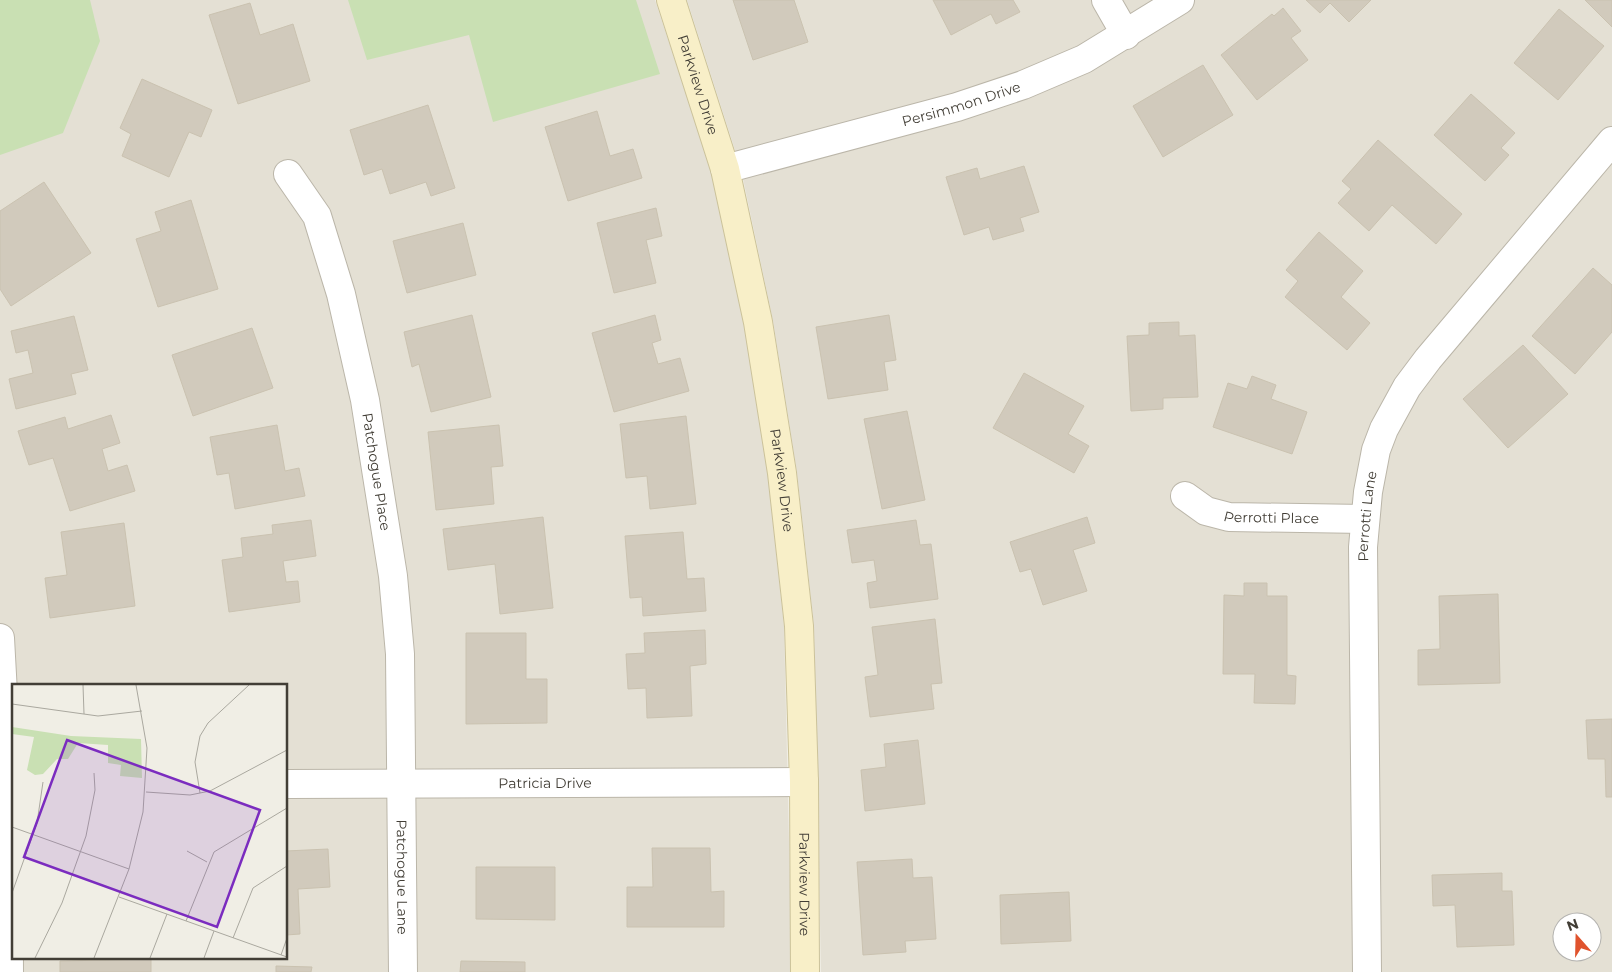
<svg xmlns="http://www.w3.org/2000/svg" width="1612" height="972" font-family="Montserrat,sans-serif">
	<style>
		.residential { fill: #e4e0d4; fill-rule: evenodd }
		.green { fill: #c9e0b3 }
		.building { fill: #d1cabc; stroke: #cac2b0 }
		.lines { fill: none; stroke-linecap: round; stroke-linejoin: round }
		.street-casing { stroke: #bbb6a9; stroke-width: 30 }
		.secondary-casing { stroke: #cbc29a; stroke-width: 30 }
		.street { stroke: #fff; stroke-width: 28 }
		.secondary { stroke: #f8efc8; stroke-width: 28 }
		.labels { text-anchor: middle; stroke-width: 5; stroke-linejoin: round; paint-order: stroke }
		.street-label { font-size: 14px; fill: #423e36; stroke: #fff }
		.inset-road { fill: none; stroke: #aaa89f; stroke-width: 1 }
		.view { fill: #7b2cbf; fill-opacity: 0.15; stroke: #7b2cbf; stroke-width: 2.5 }
		.inset-edge { fill: none; stroke: #423e36; stroke-width: 2.5 }
	</style>
	<rect width="100%" height="100%" fill="#f0eee5"/>
	<g class="residential">
		<path d="M0,0h655l58,176 31,148 24,150 16,152 8,346h-792zM14,686h272v272h-272z"/>
		<path d="M687,0h925v972h-791l-7,-346 -17,-153 -24,-152 -32,-152zM1562,922h30v30h-30z"/>
	</g>
	<g class="green">
		<polygon points="0,0 90,0 100,41 63,133 0,155"/>
		<polygon points="348,0 636,0 660,74 493,122 469,35 367,60"/>
	</g>
	<g class="building">
		<polygon points="733,0 794,0 808,42 753,60"/>
		<polygon points="933,0 1013,0 1020,12 996,24 991,14 951,35"/>
		<polygon points="1306,0 1371,0 1349,22 1330,3 1320,13"/>
		<polygon points="1585,0 1612,0 1612,27"/>
		<polygon points="250,3 260,35 293,24 310,81 238,104 209,15"/>
		<polygon points="1283,8 1301,31 1291,38 1308,60 1257,100 1221,55 1272,14 1274,16"/>
		<polygon points="1559,9 1604,46 1558,100 1514,63"/>
		<polygon points="1203,65 1233,115 1163,157 1133,106"/>
		<polygon points="142,79 212,110 201,137 189,132 169,177 122,156 131,134 120,128"/>
		<polygon points="1471,94 1515,133 1501,148 1509,155 1485,181 1434,135"/>
		<polygon points="428,105 455,188 431,196 426,182 390,194 382,169 364,175 350,130"/>
		<polygon points="597,111 610,156 633,149 642,178 568,201 545,127"/>
		<polygon points="1378,140 1462,214 1436,244 1392,205 1369,231 1338,203 1351,189 1342,181"/>
		<polygon points="1024,166 1039,212 1020,218 1024,231 993,240 989,227 964,235 946,177 977,168 980,179"/>
		<polygon points="44,182 91,253 11,306 0,289 0,211"/>
		<polygon points="191,200 218,289 158,307 136,239 161,231 155,212"/>
		<polygon points="656,208 662,236 646,240 656,283 614,293 597,223"/>
		<polygon points="463,223 476,275 407,293 393,241"/>
		<polygon points="1319,232 1363,271 1341,297 1370,323 1347,350 1285,297 1298,281 1286,270"/>
		<polygon points="1593,268 1612,285 1612,332 1575,374 1532,336"/>
		<polygon points="472,315 491,397 431,412 419,364 412,367 404,332"/>
		<polygon points="655,315 661,340 652,343 658,364 680,358 689,391 614,412 592,333"/>
		<polygon points="889,315 896,360 884,362 888,390 828,399 816,327"/>
		<polygon points="74,316 88,370 71,374 76,394 16,409 9,379 33,373 28,350 16,353 11,331"/>
		<polygon points="1179,322 1179,336 1195,335 1198,397 1163,398 1163,409 1131,411 1127,336 1149,335 1149,323"/>
		<polygon points="252,328 273,388 193,416 172,355"/>
		<polygon points="1523,345 1568,394 1508,448 1463,399"/>
		<polygon points="1024,373 1084,406 1068,434 1089,446 1074,473 993,428"/>
		<polygon points="1252,376 1276,385 1271,399 1307,412 1292,454 1213,427 1228,383 1247,389"/>
		<polygon points="907,411 925,500 882,509 864,419"/>
		<polygon points="111,415 120,443 102,449 108,471 127,465 135,491 70,511 53,458 29,465 18,431 65,417 68,429"/>
		<polygon points="686,416 696,504 650,509 647,476 626,478 620,424"/>
		<polygon points="277,425 285,471 299,468 305,496 235,509 229,473 217,475 210,437"/>
		<polygon points="499,425 503,466 491,467 494,504 436,510 428,432"/>
		<polygon points="543,517 553,608 500,614 495,564 448,570 443,529"/>
		<polygon points="1087,517 1095,543 1073,550 1087,591 1043,605 1031,569 1020,572 1010,542"/>
		<polygon points="311,520 316,556 283,561 286,582 298,581 300,602 229,612 222,560 243,557 241,538 273,534 272,525"/>
		<polygon points="916,520 920,545 931,544 938,599 870,608 867,583 877,581 874,560 852,563 847,530"/>
		<polygon points="124,523 135,606 50,618 45,578 67,575 61,532"/>
		<polygon points="683,532 687,579 704,578 706,611 643,616 642,597 630,598 625,536"/>
		<polygon points="1244,583 1267,583 1267,596 1287,596 1287,675 1296,676 1295,704 1254,703 1255,674 1223,674 1224,595 1244,596"/>
		<polygon points="1498,594 1500,683 1418,685 1418,650 1440,649 1439,596"/>
		<polygon points="935,619 942,683 931,684 934,709 870,717 865,677 878,675 872,627"/>
		<polygon points="705,630 706,664 690,666 692,716 647,718 646,688 628,689 626,654 645,653 644,633"/>
		<polygon points="466,633 526,633 526,679 547,679 547,723 466,724"/>
		<polygon points="1612,719 1612,797 1606,797 1605,759 1588,759 1586,720"/>
		<polygon points="918,740 925,804 865,811 861,770 886,767 884,744"/>
		<polygon points="652,848 710,848 711,892 724,891 724,927 627,927 627,887 653,887"/>
		<polygon points="328,849 330,887 298,889 300,934 286,935 286,851"/>
		<polygon points="912,859 913,878 932,877 936,939 905,941 906,952 863,955 857,862"/>
		<polygon points="476,867 555,867 555,920 476,919"/>
		<polygon points="1502,873 1502,891 1512,891 1514,945 1457,947 1455,905 1433,906 1432,875"/>
		<polygon points="1069,892 1071,941 1001,944 1000,895"/>
		<polygon points="151,959 151,972 60,972 60,961"/>
		<polygon points="461,961 525,962 525,972 460,972"/>
		<polygon points="276,966 312,967 311,972 276,972"/>
	</g>
	<g class="lines">
		<g class="street-casing">
			<g id="street">
				<polyline points="1106,0 1126,35"/>
				<path id="s1" d="M725,169l232,-62 66,-22 61,-26 96,-59"/>
				<path id="s2" d="M288,174l29,42 24,78 24,106 28,176 7,78 3,318"/>
				<path id="s3" d="M1185,496l21,15 23,6 136,2"/>
				<polyline points="0,638 8,785 9,972"/>
				<path id="s4" d="M286,784l518,-2"/>
				<path id="s5" d="M1367,972l-4,-425 5,-55 8,-42 8,-21 23,-42 21,-28 184,-218"/>
			</g>
		</g>
		<g class="secondary-casing">
			<g id="secondary">
				<path id="s6" d="M671,0l54,169 33,153 24,151 17,153 5,156 1,190"/>
			</g>
		</g>
		<use href="#street" class="street"/>
		<use href="#secondary" class="secondary"/>
	</g>
	<g class="labels">
		<g class="street-label">
			<text dy="5" stroke="none"><textPath href="#s6" startOffset="89">Parkview Drive</textPath></text>
			<text dy="5" stroke="none"><textPath href="#s1" startOffset="245">Persimmon Drive</textPath></text>
			<text dy="5" stroke="none"><textPath href="#s2" startOffset="314">Patchogue Place</textPath></text>
			<text dy="5" stroke="none"><textPath href="#s6" startOffset="494">Parkview Drive</textPath></text>
			<text dy="5" stroke="none"><textPath href="#s5" startOffset="456">Perrotti Lane</textPath></text>
			<text dy="5" stroke="none"><textPath href="#s3" startOffset="92">Perrotti Place</textPath></text>
			<text dy="5" stroke="none"><textPath href="#s4" startOffset="259">Patricia Drive</textPath></text>
			<text dy="5" stroke="none"><textPath href="#s2" startOffset="721">Patchogue Lane</textPath></text>
			<text dy="5" stroke="none"><textPath href="#s6" startOffset="899">Parkview Drive</textPath></text>
		</g>
	</g>
	<g transform="translate(12 684)">
		<rect width="275" height="275" fill="#f0eee5"/>
		<path d="M0,43l59,9 70,3 1,39 -22,-2 1,-11 -13,-2v-18l-30,-2 -10,16h-11l-14,15 -8,1 -8,-5 7,-33 -22,-3z" fill="#c9e0b3"/>
		<path class="inset-road" d="M71,1l1,29M0,20l86,12 44,-5M134,108l44,3 20,-4 77,-41M188,109l-5,-31 5,-26 8,-13 41,-38M0,143l117,42M175,167l20,11M0,209l25,-70 6,-41M107,213l168,60M174,237l28,-69 73,-44M221,254l20,-50 34,-22M269,271l6,-17M23,274l27,-55 24,-67 9,-46 -1,-17M82,274l35,-89 14,-57 4,-64 -11,-63M138,274l17,-44M192,274l10,-27"/>
		<path class="view" d="M55,56l193,70 -43,117 -193,-70z"/>
		<rect width="275" height="275" class="inset-edge"/>
	</g>
	<g transform="translate(1577 937) rotate(340)"><circle r="24" fill="#ffffff" stroke="#b3b2af"/>
	<path d="M0-4L9 19L0 12L-9 19Z" fill="#e0532d"/>
	<text y="-8" font-size="14" font-weight="bold" text-anchor="middle" fill="#423e36">N</text>
	</g>
</svg>
